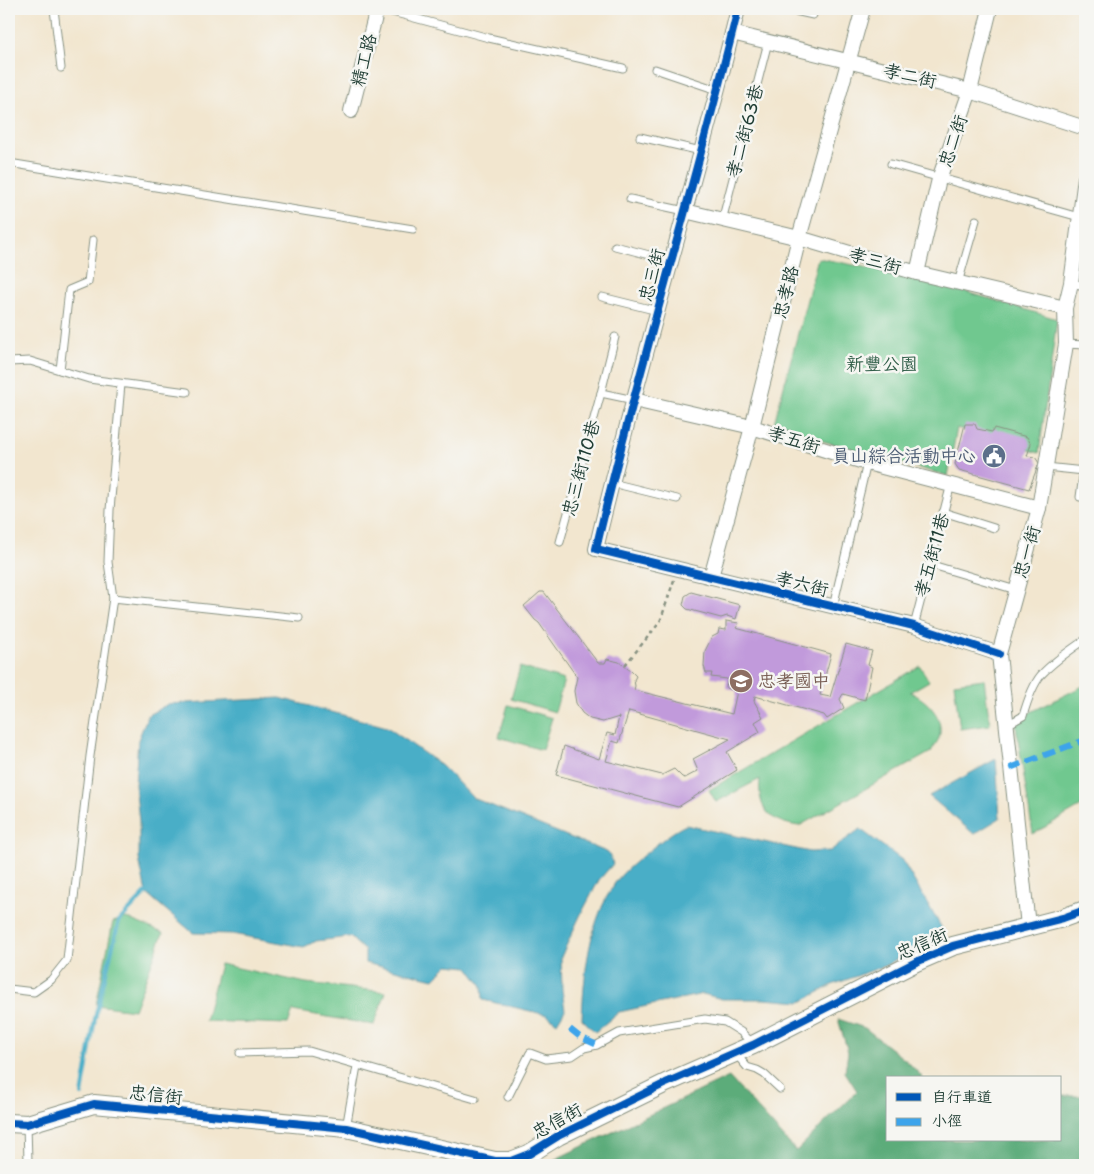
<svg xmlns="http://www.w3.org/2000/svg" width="1094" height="1174" font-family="'Shantell Sans','LXGW WenKai TC',sans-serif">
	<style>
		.green { fill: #6fc88f; stroke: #478262 }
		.forest { fill: #5bac7a; stroke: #3d7457 }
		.water { fill: #48aec7; stroke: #34767e }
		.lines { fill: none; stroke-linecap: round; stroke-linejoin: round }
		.stream { stroke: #48aec7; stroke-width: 4 }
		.building { fill: #c19adb; fill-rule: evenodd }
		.service-casing { stroke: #889282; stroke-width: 9 }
		.minor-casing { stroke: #889282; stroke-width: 16 }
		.tertiary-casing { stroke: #889282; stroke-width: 20 }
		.path { stroke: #889282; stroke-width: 2.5; stroke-dasharray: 4 4; stroke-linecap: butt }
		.service { stroke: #fff; stroke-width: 7 }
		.minor { stroke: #fff; stroke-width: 14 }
		.tertiary { stroke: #fff; stroke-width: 18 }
		.quiet { stroke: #3da4eb; stroke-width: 6; stroke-dasharray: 12 6; stroke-linecap: butt }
		.cycleway-casing { stroke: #f6f6f2; stroke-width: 11 }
		.cycleway { stroke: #0057b8; stroke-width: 8 }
		.labels { text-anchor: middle; stroke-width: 5; stroke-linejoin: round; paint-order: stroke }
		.street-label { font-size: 18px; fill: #1f3d34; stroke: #f6f6f2 }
		.park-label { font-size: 18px; fill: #33604b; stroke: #f6f6f2 }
		.service-label { font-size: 18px; fill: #4e5e75; stroke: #f6f6f2; text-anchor: end }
		.education-label { font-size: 18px; fill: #785e54; stroke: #f6f6f2; text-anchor: start }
	</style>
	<rect width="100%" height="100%" fill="#f6f6f2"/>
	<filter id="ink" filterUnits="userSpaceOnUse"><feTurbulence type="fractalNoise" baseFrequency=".02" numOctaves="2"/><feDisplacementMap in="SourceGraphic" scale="10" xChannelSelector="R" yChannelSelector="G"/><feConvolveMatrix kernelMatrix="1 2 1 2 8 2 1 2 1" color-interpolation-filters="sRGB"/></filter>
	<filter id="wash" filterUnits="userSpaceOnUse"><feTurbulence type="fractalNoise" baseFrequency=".0096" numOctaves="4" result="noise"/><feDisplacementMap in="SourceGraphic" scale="20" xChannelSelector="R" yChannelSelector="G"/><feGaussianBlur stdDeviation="1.12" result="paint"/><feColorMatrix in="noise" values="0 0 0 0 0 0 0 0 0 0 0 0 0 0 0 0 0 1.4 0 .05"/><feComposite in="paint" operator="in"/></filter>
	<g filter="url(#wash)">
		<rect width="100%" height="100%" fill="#f2e6cf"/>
		<g class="green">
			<polygon points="818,258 920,278 1057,319 1039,453 957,428 948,476 773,427"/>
			<path d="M920,666l9,15 -19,11c17,8 35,25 29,46 -2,5 -6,9 -8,14l-132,74c-29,-4 -42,-16 -39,-47l-44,23 -7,-12z"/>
			<polygon points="520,667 564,680 555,712 511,699"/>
			<polygon points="984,679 990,725 960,729 954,683"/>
			<polygon points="1085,685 1085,804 1033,834 1015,720"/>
			<polygon points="508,705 552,718 542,750 499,737"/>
			<polygon points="126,918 163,933 134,1010 96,1005 113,922"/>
			<polygon points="220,964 306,983 386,992 374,1025 293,1011 288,1024 205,1021"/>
		</g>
		<polygon class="forest" points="838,1019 865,1028 909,1063 923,1078 888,1078 888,1140 1060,1140 1060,1096 1085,1096 1085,1165 543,1165 729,1077 796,1151 857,1091 845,1072 848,1052"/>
		<g class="water">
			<polygon points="280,698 387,727 442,766 473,798 609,853 613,864 599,880 580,916 561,957 562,990 565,1010 557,1023 547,1015 483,1000 482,986 468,967 448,965 434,979 365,963 365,951 350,937 316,941 304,947 232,934 193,933 146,893 139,859 139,820 135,785 138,740 148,715 168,704"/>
			<polygon points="996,759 1000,818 974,834 929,796"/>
			<path d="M686,825l124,27 20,-1 30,-22 42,31 41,70 -56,35 -55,20 -31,17 -37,-3h-42l-19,-5 -84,18 -24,20 -13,-13c2,-47 7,-97 33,-136 9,-13 24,-24 36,-34 11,-9 22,-18 35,-24z"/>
		</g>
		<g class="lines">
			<polyline class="stream" points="82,1095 95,1018 119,921 146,893"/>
		</g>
		<g id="blocks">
			<g class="building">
				<polygon points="965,424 975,424 977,429 992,432 994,428 1027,437 1031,444 1027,456 1035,457 1039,463 1029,489 959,470 955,464"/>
				<path d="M540,592h4l54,71h7l2,-4 12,3 12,9 5,5 -2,4 1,6 -1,4 98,24 5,-23 -11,-3 1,-9 -16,-2 1,-4h-6l-2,-7 1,-15 7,-14 6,-3 1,-5 7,1v-9l13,2 -3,5 95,26 -11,41 10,2 16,-53 26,7 -4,14 4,2 -7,33 -22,-6 -3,5 4,9 -17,11 -3,-4 -69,-19 -1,5 9,16 -8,5 5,10 -33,20 10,18 -59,37 -122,-32 8,-29 35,13 8,-26 8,2 4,-18 -16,5 -13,-3 -8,-6 -6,-10 -2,-12 3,-14 -38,-54 -4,-3 -11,-14zM629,711l101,28 -37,20 5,12 -13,7 -3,-1 -8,-8 -12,6 -56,-14 6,-20 7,2z"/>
				<polygon points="691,592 740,605 736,619 727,616 721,618 687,609 683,605 685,596"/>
			</g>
		</g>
	</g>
	<g filter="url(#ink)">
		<use href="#blocks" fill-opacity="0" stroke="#889282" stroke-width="1"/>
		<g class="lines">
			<g class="service-casing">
				<g id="service">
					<polyline points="54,9 61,68"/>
					<polyline points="381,9 489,38 623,68"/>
					<polyline points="786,9 813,15"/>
					<polyline points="655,69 717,90"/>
					<polyline points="640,137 701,151"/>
					<polyline points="9,163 413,229"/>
					<polyline points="891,164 1079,217"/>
					<polyline points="630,199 685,211"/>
					<polyline points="722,221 768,42"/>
					<polyline points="615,246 672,261"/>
					<polyline points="958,283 976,220"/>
					<polyline points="1071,283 1085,286"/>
					<polyline points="602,297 658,311"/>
					<polyline points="1066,344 1085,345"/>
					<polyline points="9,362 30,361 89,379 187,392"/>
					<polyline points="60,370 69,290 88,282 93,240"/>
					<polyline points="601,393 634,400"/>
					<polyline points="1046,467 1084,471"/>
					<polyline points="612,483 677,499"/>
					<polyline points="1080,497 1085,462"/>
					<polyline points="943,512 994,528"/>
					<polyline points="560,542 601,393 615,337"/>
					<polyline points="929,564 1016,590"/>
					<polyline points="113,598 299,618"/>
					<polyline points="833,607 867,463"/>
					<polyline points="914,626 951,484"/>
					<path d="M1007,725l16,-9c4,-14 9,-30 18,-41 12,-13 29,-25 44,-35"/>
					<polyline points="9,989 34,992 51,980 67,960 90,756 113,598 108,562 110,510 121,384"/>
					<polyline points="240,1053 309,1051 475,1099"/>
					<polyline points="736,1054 747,1067 757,1070 764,1074 780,1089"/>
					<polyline points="508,1097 530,1053 546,1059 572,1056 584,1048 597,1045 619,1033 705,1019 725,1022 741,1032 753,1044"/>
					<polyline points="27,1124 28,1162 30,1165"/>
					<polyline points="346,1128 357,1066"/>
				</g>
			</g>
			<g class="minor-casing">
				<g id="minor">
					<path d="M738,9c-44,181 -100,359 -142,540l318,77 85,28"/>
					<polyline points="732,33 970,91 1085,128"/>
					<polyline points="351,111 377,9"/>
					<polyline points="685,211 799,238 917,273 1065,308"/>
					<polyline points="917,273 939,179 970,91 990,9"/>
					<polyline points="634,400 752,427 867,463 1039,508"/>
					<polyline points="711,577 752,427 799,238 863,9"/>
					<polyline points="1028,926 999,654 1039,508 1066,344 1065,308 1071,283 1085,178"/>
				</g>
			</g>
			<g class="tertiary-casing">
				<polyline id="tertiary" points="9,1123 27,1124 94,1104 346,1128 495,1161 511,1161 529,1154 558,1136 666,1083 753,1045 916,962 953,946 1063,918 1085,910"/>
			</g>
			<polyline class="path" points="625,665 660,622 674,580"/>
			<use href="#service" class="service"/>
			<use href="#minor" class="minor"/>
			<use href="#tertiary" class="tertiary"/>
			<g class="quiet">
				<polyline points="1010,768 1085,740"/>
				<polyline points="570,1029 580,1037 597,1045"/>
			</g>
			<g class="cycleway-casing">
				<g id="cycleway">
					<path d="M738,9c-44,181 -100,359 -142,540l318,77 85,28"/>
					<polyline points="9,1123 27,1124 94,1104 346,1128 495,1161 511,1161 529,1154 558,1136 666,1083 753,1045 916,962 953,946 1063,918 1085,910"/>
				</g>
			</g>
			<use href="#cycleway" class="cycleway"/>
		</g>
	</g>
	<defs>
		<g id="civic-disc" transform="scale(1.25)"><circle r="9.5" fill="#5c6f8a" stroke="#f6f6f2"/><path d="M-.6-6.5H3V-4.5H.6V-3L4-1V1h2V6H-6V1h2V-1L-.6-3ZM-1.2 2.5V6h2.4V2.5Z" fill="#fff"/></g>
		<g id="school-disc" transform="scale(1.25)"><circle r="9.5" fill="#8d6e63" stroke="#f6f6f2"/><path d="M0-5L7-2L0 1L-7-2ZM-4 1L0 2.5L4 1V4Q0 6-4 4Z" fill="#fff"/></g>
	</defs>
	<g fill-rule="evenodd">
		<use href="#civic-disc" x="994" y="456"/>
		<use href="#school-disc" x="741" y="681"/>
	</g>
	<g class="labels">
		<g class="street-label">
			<text transform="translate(364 60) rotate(-76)" y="6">精工路</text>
			<text transform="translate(910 76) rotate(13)" y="6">孝二街</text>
			<text transform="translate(745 131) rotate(-75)" y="6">孝二街63巷</text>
			<text transform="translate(953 141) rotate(-71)" y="6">忠二街</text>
			<text transform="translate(875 261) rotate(16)" y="6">孝三街</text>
			<text transform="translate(652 275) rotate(-75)" y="6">忠三街</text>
			<text transform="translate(786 292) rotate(-76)" y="6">忠孝路</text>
			<text transform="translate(794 440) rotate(17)" y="6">孝五街</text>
			<text transform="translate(581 468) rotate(-75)" y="6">忠三街110巷</text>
			<text transform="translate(1027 552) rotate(-74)" y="6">忠一街</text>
			<text transform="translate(932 555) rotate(-75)" y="6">孝五街11巷</text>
			<text transform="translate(802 584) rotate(14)" y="6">孝六街</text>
			<text transform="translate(922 944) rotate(-23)" y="6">忠信街</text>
			<text transform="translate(156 1095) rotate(6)" y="6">忠信街</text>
			<text transform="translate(557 1121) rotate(-29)" y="6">忠信街</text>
		</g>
		<g class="park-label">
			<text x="882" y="370">新豐公園</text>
		</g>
		<g class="service-label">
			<text x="976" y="462">員山綜合活動中心</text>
		</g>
		<g class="education-label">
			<text x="758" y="687">忠孝國中</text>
		</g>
	</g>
	<rect width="1094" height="1174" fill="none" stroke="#f6f6f2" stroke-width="30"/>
	<rect x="886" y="1076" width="175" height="65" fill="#f6f6f2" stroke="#a0aca6"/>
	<rect x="896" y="1093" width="25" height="8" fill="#0057b8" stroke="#a0aca6"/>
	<text x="932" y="1102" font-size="15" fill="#1f3d34">自行車道</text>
	<rect x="896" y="1118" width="25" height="8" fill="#3da4eb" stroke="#a0aca6"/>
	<text x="932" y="1126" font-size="15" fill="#1f3d34">小徑</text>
</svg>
